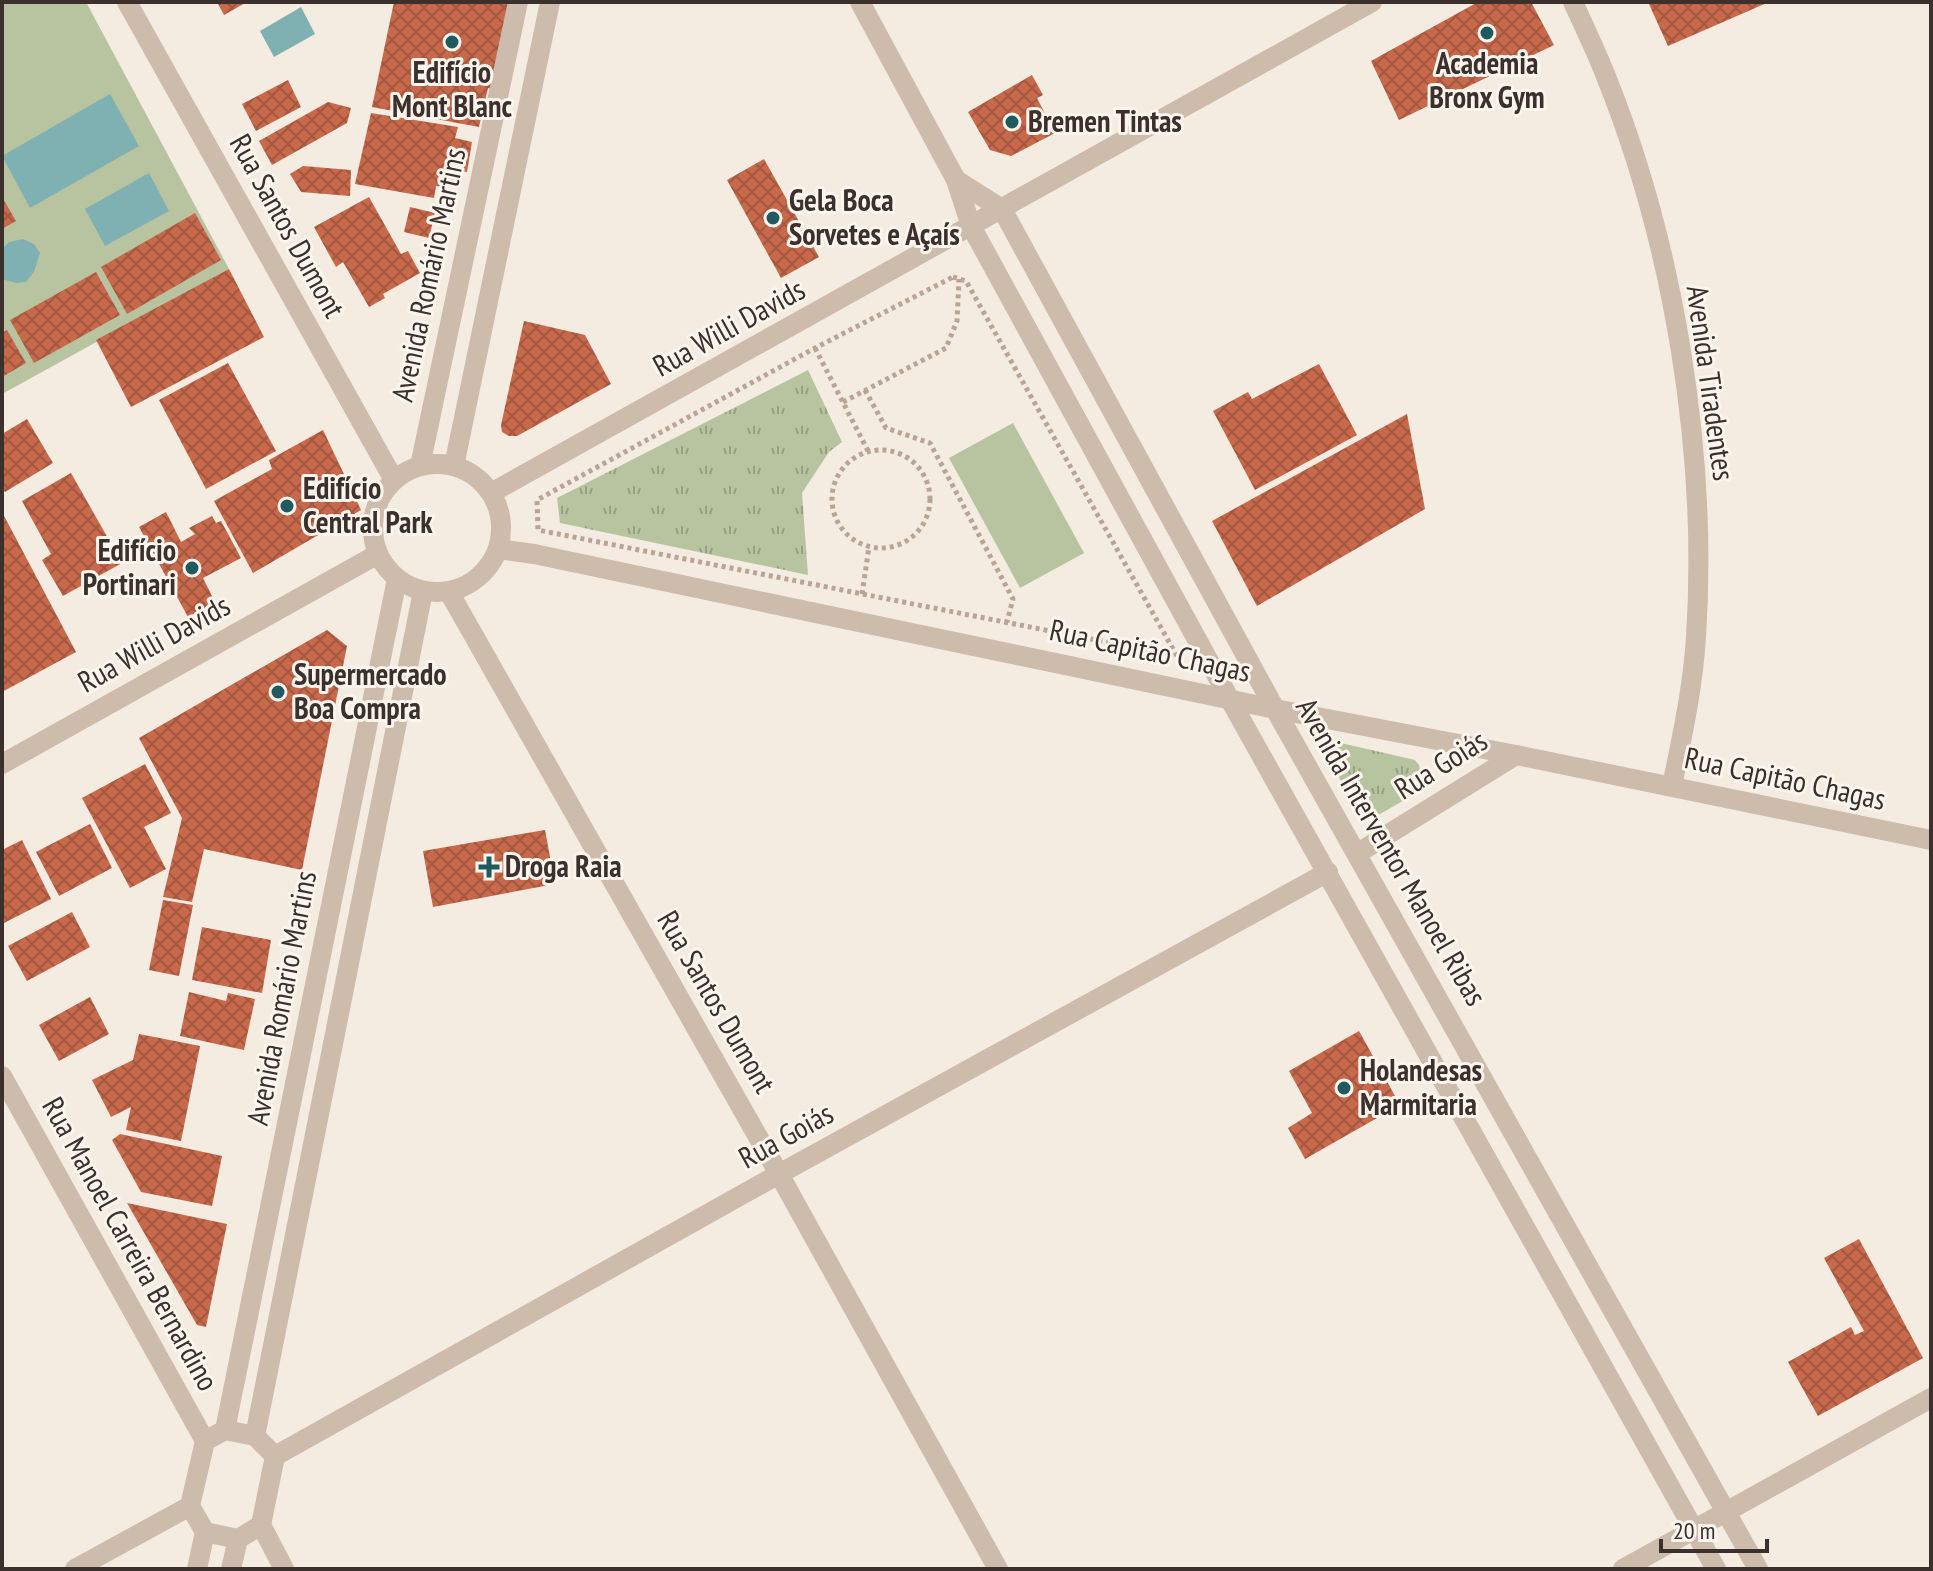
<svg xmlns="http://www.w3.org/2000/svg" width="1933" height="1571" font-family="'PT Sans Narrow',sans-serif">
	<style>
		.grass { fill: #b8c4a0 }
		.park { fill: url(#park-tufts) }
		.water { fill: #7fb0b2 }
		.building { fill: url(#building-cross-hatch) }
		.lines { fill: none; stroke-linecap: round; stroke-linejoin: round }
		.path { stroke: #b9a596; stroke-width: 5; stroke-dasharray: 4 4; stroke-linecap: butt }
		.minor { stroke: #cdbbac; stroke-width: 20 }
		.poi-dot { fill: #1f5a5e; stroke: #fbf5ee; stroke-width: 3 }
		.labels { text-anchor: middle; stroke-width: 6; stroke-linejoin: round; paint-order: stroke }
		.poi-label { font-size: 30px; font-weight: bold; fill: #3b302b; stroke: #fbf5ee; text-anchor: start }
		.street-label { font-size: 30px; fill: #3b302b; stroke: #fbf5ee }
	</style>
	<defs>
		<pattern id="park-tufts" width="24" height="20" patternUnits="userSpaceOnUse" patternTransform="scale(2)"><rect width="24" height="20" fill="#b8c4a0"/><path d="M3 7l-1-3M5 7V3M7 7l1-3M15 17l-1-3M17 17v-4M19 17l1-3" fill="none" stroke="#97a083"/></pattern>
		<pattern id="building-cross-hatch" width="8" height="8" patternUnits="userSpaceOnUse" patternTransform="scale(2)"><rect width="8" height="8" fill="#c8694b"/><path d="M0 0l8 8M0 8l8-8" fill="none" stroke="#a4573f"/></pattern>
	</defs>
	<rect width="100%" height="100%" fill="#f4ebe1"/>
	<g class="grass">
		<polygon points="2,2 86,2 229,269 2,394"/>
		<polygon points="1013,423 1084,553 1020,588 949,458"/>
	</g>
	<g class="park">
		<polygon points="808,370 842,442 829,452 802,493 808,575 560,523 557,498"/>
		<polygon points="1341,743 1415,760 1419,765 1422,780 1415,794 1373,818 1366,819 1361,816 1327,756 1326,749 1330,744"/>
	</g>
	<g class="water">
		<polygon points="301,7 315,34 274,57 260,31"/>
		<polygon points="110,94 139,146 30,208 2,156"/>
		<polygon points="149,173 169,211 105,246 85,209"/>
		<polygon points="23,239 34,244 40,253 34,272 26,282 16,283 2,279 2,249 9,242"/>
	</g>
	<g class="building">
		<polygon points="217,2 247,2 224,15"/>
		<polygon points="394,2 511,2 493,89 488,88 479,127 372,107"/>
		<polygon points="1478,2 1531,2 1554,45 1399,120 1371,61"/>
		<polygon points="1648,2 1769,2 1668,46"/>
		<polygon points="1032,75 1043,95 1037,98 1055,133 1011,156 990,150 968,112"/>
		<polygon points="288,80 301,107 256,131 242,104"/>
		<polygon points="328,102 351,108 347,123 272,165 259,141"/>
		<polygon points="371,113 458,127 455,138 472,142 467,172 453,170 459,179 445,187 436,186 434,198 355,184"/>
		<polygon points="764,159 819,257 781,278 727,180"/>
		<polygon points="303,166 351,170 350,196 301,192 290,174"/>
		<polygon points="2,197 16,221 2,229"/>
		<polygon points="369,197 401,254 408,251 420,273 383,294 385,298 369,307 343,262 336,267 314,227"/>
		<polygon points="410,207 435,213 429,238 404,232"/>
		<polygon points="195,213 221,260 127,314 101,267"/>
		<polygon points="229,269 264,337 131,407 96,340"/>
		<polygon points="96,272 120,315 34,363 10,320"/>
		<polygon points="524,321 585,335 611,384 517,436 509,436 502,432 501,425"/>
		<polygon points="7,330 26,363 2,377 2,333"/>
		<polygon points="228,363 276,451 206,489 159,400"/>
		<polygon points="1319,364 1357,435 1255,490 1213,411 1248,392 1252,399"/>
		<polygon points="1407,414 1425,509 1257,606 1212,521"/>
		<polygon points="27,419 53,463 5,492 2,488 2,434"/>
		<polygon points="323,430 361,510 253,573 214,501 272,469 269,460"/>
		<polygon points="71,473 122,563 63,596 42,560 51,554 22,501"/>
		<polygon points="2,512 76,652 2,692"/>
		<polygon points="166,512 181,542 195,534 189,528 212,516 216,523 221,521 241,558 203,578 215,602 188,617 139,527"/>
		<polygon points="327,630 347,646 302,870 204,849 192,902 163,897 182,818 139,738"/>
		<polygon points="145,764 171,813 144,827 166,869 130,888 82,798"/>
		<polygon points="90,824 112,868 59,896 36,852"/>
		<polygon points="545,830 555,884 433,907 423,851"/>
		<polygon points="22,840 51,899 2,924 2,850"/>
		<polygon points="163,900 193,905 179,976 149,970"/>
		<polygon points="72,912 90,947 27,981 8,946"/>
		<polygon points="202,927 271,940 262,993 192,980"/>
		<polygon points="189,992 226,1001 228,993 255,999 244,1050 180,1036"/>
		<polygon points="90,997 109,1034 59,1061 39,1025"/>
		<polygon points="1359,1031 1400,1105 1305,1159 1288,1128 1312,1113 1289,1071"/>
		<polygon points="139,1034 200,1046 181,1141 126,1130 131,1107 111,1117 92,1080 133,1060"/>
		<polygon points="120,1134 222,1156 212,1206 141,1192 112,1140"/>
		<polygon points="127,1203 227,1224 206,1327 197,1325"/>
		<polygon points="1859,1239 1923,1358 1818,1416 1788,1362 1851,1327 1855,1335 1864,1331 1824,1258"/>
	</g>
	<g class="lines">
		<g class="path">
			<polygon points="953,277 966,281 1177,656 538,530 537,500 815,348"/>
			<polyline points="815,348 868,451"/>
			<polyline points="865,390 886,428 930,443 1013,599 1007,622"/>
			<polyline points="843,402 946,348 957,321 959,279"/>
			<circle cx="881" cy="499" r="49"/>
			<polyline points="862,594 869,547"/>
		</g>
		<g class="minor">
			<polyline points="127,2 394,480"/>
			<polyline points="860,2 956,180 971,226 1229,698 1716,1569"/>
			<path d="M1573,2c11,24 22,47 32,72 69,170 103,380 91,563 -3,50 -14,100 -24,149"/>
			<polyline points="956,180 1002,209 1275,709 1758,1569"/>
			<circle cx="437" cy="528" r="64"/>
			<polyline points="420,466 518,2"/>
			<polyline points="454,466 550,2"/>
			<polyline points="491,493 1372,2"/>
			<polyline points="498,549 534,554 1275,709 1516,755 1931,840"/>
			<polyline points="449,592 779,1174 998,1569"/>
			<polyline points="2,764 378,554"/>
			<polyline points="1358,853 1516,755"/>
			<polyline points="2,1076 205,1441"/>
			<polyline points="225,1430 397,579"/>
			<polygon points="225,1430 255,1436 275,1456 261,1525 238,1539 205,1532 190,1506 205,1441"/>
			<polyline points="255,1436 423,591"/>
			<polyline points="275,1456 779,1174 1328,872"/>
			<polyline points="261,1525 284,1569"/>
			<polyline points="75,1569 190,1506"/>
			<polyline points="197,1569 205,1532"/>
			<polyline points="231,1569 238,1539"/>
			<polyline points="1623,1569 1931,1398"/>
		</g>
	</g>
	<g class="poi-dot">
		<circle cx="1487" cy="33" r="8"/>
		<circle cx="452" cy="42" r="8"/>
		<circle cx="1012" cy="122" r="8"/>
		<circle cx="773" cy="218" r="8"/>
		<circle cx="287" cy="506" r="8"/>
		<circle cx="192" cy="568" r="8"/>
		<circle cx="278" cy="692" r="8"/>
		<path d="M485 855h8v8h8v8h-8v8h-8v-8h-8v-8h8z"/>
		<circle cx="1344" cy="1088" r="8"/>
	</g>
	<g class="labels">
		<g class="poi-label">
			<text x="1487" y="74" text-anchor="middle">Academia<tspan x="1487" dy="34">Bronx Gym</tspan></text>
			<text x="452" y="83" text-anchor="middle">Edifício<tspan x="452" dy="34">Mont Blanc</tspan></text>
			<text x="1028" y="132">Bremen Tintas</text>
			<text x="789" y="211">Gela Boca<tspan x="789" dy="34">Sorvetes e Açaís</tspan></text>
			<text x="303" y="499">Edifício<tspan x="303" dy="34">Central Park</tspan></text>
			<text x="176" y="561" text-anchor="end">Edifício<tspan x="176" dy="34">Portinari</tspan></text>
			<text x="294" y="685">Supermercado<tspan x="294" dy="34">Boa Compra</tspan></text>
			<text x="505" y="877">Droga Raia</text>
			<text x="1360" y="1081">Holandesas<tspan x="1360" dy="34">Marmitaria</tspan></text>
		</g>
		<g class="street-label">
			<text transform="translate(287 226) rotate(61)" y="10">Rua Santos Dumont</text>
			<text transform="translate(429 275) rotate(-78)" y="10">Avenida Romário Martins</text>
			<text transform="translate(729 328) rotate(-29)" y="10">Rua Willi Davids</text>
			<text transform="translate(1710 383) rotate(82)" y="10">Avenida Tiradentes</text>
			<text transform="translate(154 644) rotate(-29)" y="10">Rua Willi Davids</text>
			<text transform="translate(1150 651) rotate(12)" y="10">Rua Capitão Chagas</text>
			<text transform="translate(1441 765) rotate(-32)" y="10">Rua Goiás</text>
			<text transform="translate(1785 779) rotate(12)" y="10">Rua Capitão Chagas</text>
			<text transform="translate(1391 852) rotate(60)" y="10">Avenida Interventor Manoel Ribas</text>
			<text transform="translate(282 998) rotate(-79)" y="10">Avenida Romário Martins</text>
			<text transform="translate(716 1002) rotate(60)" y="10">Rua Santos Dumont</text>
			<text transform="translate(786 1136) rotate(-29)" y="10">Rua Goiás</text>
			<text transform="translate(130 1244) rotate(61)" y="10">Rua Manoel Carreira Bernardino</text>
		</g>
	</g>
	<rect width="1933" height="1571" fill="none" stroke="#3b302b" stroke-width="8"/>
	<path d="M1661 1539v12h106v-12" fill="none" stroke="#3b302b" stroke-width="4"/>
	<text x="1673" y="1539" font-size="24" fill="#3b302b" stroke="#fbf5ee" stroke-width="6" paint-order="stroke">20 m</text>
</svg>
